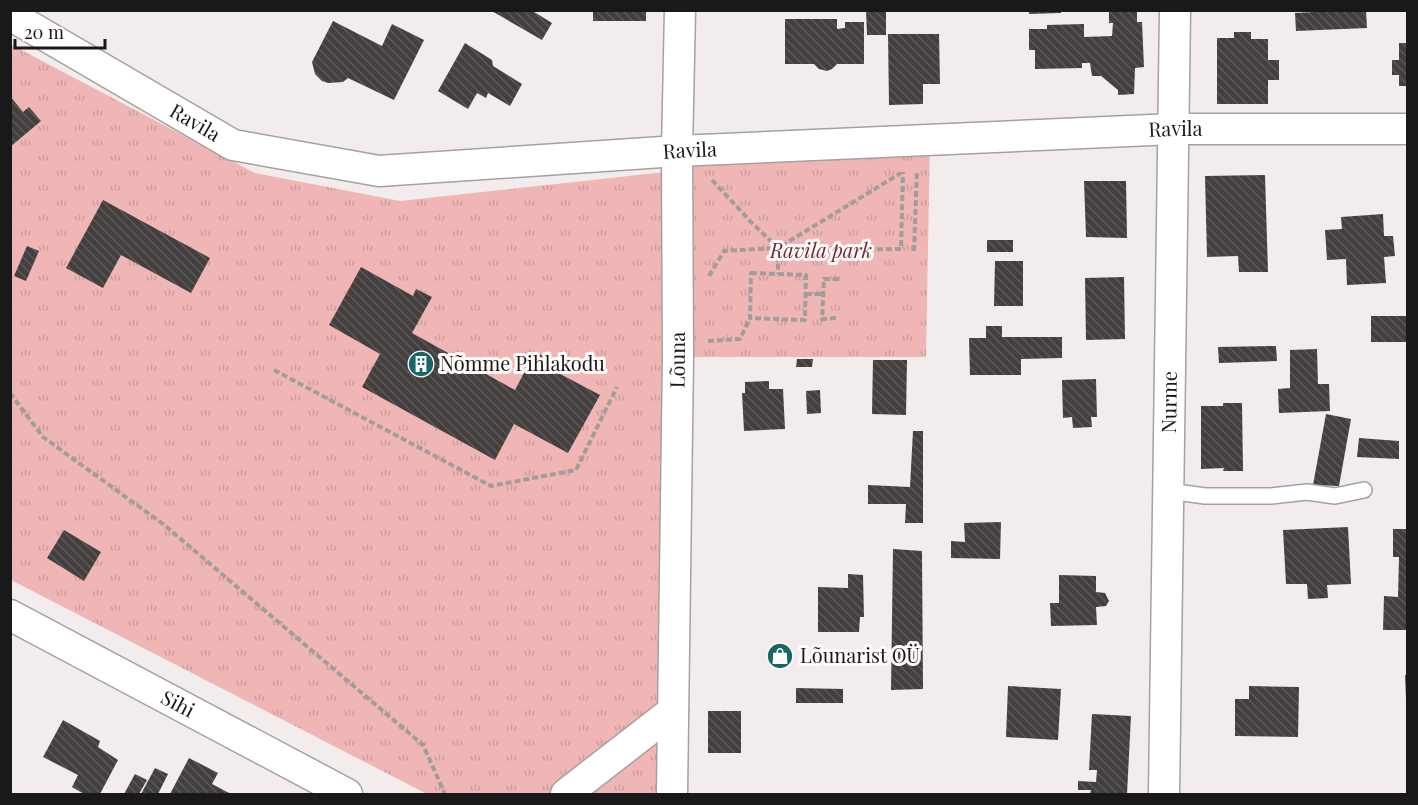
<svg xmlns="http://www.w3.org/2000/svg" width="1418" height="805" font-family="'Playfair Display',serif">
	<style>
		.grass { fill: url(#grass-tufts) }
		.building { fill: url(#building-back-hatch) }
		.lines { fill: none; stroke-linecap: round; stroke-linejoin: round }
		.service-casing { stroke: #a5a1a1; stroke-width: 18 }
		.minor-casing { stroke: #a5a1a1; stroke-width: 33 }
		.path { stroke: #a09d9c; stroke-width: 4; stroke-dasharray: 6 3; stroke-linecap: butt }
		.service { stroke: #fff; stroke-width: 15 }
		.minor { stroke: #fff; stroke-width: 30 }
		.labels { text-anchor: middle; stroke-width: 6; stroke-linejoin: round; paint-order: stroke }
		.street-label { font-size: 20px; fill: #1a1919; stroke: #fffafa }
		.park-label { font-size: 20px; font-style: italic; fill: #722b30; stroke: #fffafa }
		.poi-label { font-size: 20px; fill: #1a1919; stroke: #fffafa; text-anchor: start }
	</style>
	<defs>
		<pattern id="grass-tufts" width="24" height="20" patternUnits="userSpaceOnUse" patternTransform="scale(1.5)"><rect width="24" height="20" fill="#f0b6b6"/><path d="M3 7l-1-3M5 7V3M7 7l1-3M15 17l-1-3M17 17v-4M19 17l1-3" fill="none" stroke="#cd9c9c"/></pattern>
		<pattern id="building-back-hatch" width="6" height="6" patternUnits="userSpaceOnUse" patternTransform="scale(1.5)"><rect width="6" height="6" fill="#433f3f"/><path d="M-1 5l2 2M0 0l6 6M5-1l2 2" fill="none" stroke="#5b5858"/></pattern>
	</defs>
	<rect width="100%" height="100%" fill="#f2edec"/>
	<g class="grass">
		<polygon points="10,44 255,173 400,201 665,172 668,794 427,794 11,580"/>
		<polygon points="930,140 926,357 678,357 677,151"/>
	</g>
	<g class="building">
		<polygon points="490,10 531,10 552,23 542,40"/>
		<rect x="593" y="10" width="53" height="11"/>
		<polygon points="866,10 886,10 886,35 867,35"/>
		<polygon points="1029,10 1061,10 1061,13 1029,14"/>
		<polygon points="1109,10 1137,10 1137,22 1142,22 1144,67 1135,68 1134,94 1118,95 1118,90 1101,76 1092,76 1090,63 1082,63 1082,68 1035,69 1035,50 1029,50 1029,29 1047,29 1047,25 1084,24 1084,37 1112,36 1113,23 1109,23"/>
		<polygon points="1314,10 1366,10 1367,28 1296,31 1295,13 1314,12"/>
		<polygon points="785,19 837,19 837,29 845,28 845,22 864,22 864,64 837,64 832,69 827,71 819,69 814,64 785,64"/>
		<polygon points="333,21 382,46 392,24 424,40 394,100 348,78 343,82 328,83 322,81 315,74 312,62"/>
		<polygon points="1234,32 1251,32 1251,39 1268,39 1268,60 1279,60 1279,80 1268,80 1268,104 1217,104 1217,38 1234,38"/>
		<polygon points="888,34 939,34 940,84 923,84 923,104 889,105"/>
		<polygon points="465,43 492,60 493,66 522,84 510,106 488,93 486,98 477,93 468,109 438,91"/>
		<polygon points="1399,43 1408,43 1408,86 1399,86 1399,75 1392,75 1392,60 1399,60"/>
		<polygon points="10,96 23,112 29,107 41,121 10,147"/>
		<polygon points="1265,175 1268,272 1239,272 1238,256 1207,257 1205,176"/>
		<polygon points="1084,181 1126,181 1127,238 1086,237"/>
		<polygon points="103,200 210,258 191,293 121,255 103,288 66,268"/>
		<polygon points="1383,214 1384,236 1393,236 1395,256 1384,257 1386,283 1347,285 1346,259 1327,260 1325,230 1342,229 1341,217"/>
		<rect x="987" y="240" width="26" height="12"/>
		<polygon points="27,246 39,251 26,281 14,276"/>
		<polygon points="995,261 1023,261 1023,306 994,306"/>
		<polygon points="361,267 413,296 416,289 432,297 412,333 515,390 535,352 551,360 547,367 600,395 568,453 514,424 495,460 362,387 380,354 329,325"/>
		<polygon points="1124,277 1125,339 1086,340 1085,278"/>
		<rect x="1371" y="316" width="37" height="26"/>
		<polygon points="986,326 1002,326 1002,337 1062,337 1062,358 1021,359 1021,375 970,375 969,338 986,338"/>
		<polygon points="1276,346 1277,361 1219,363 1218,347"/>
		<polygon points="1317,349 1318,384 1329,384 1330,411 1279,413 1278,389 1290,388 1290,350"/>
		<polygon points="797,359 813,359 812,367 796,367"/>
		<polygon points="873,360 907,360 906,415 872,414"/>
		<polygon points="1096,379 1097,417 1091,417 1092,427 1073,428 1072,417 1063,418 1062,380"/>
		<polygon points="769,381 769,389 783,389 785,429 744,431 742,393 745,393 745,382"/>
		<polygon points="820,390 821,413 807,414 806,391"/>
		<polygon points="1223,403 1242,403 1243,471 1223,471 1224,468 1201,469 1201,406 1223,406"/>
		<polygon points="1326,414 1351,419 1339,486 1313,485"/>
		<polygon points="913,431 923,431 923,523 905,523 906,504 868,504 868,485 910,487"/>
		<polygon points="1359,438 1399,441 1399,459 1357,457"/>
		<polygon points="1001,522 1000,559 951,558 951,541 965,542 964,523"/>
		<polygon points="1348,527 1351,584 1327,585 1328,598 1308,599 1307,584 1286,584 1283,530"/>
		<polygon points="1393,529 1408,529 1408,630 1383,630 1384,596 1398,597 1399,557 1393,557"/>
		<polygon points="64,530 101,552 84,581 47,558"/>
		<polygon points="893,549 922,551 923,689 891,690"/>
		<polygon points="848,574 863,575 864,617 860,617 859,632 818,632 818,587 848,588"/>
		<polygon points="1059,575 1096,576 1096,592 1105,593 1109,601 1106,606 1096,607 1097,625 1051,626 1050,603 1059,603"/>
		<polygon points="1405,675 1408,675 1408,699 1406,699"/>
		<polygon points="1008,686 1061,689 1058,740 1006,737"/>
		<polygon points="1249,686 1299,687 1298,737 1235,736 1235,699 1249,699"/>
		<polygon points="796,688 843,689 843,703 796,703"/>
		<rect x="708" y="711" width="33" height="42"/>
		<polygon points="1092,714 1131,716 1127,794 1090,794 1091,790 1078,790 1078,781 1096,782 1097,770 1089,770"/>
		<polygon points="63,720 100,741 98,747 118,760 100,794 84,794 72,787 78,775 43,757"/>
		<polygon points="189,758 218,773 212,784 231,794 170,794"/>
		<polygon points="155,768 168,774 158,794 141,794"/>
		<polygon points="135,774 147,780 139,794 124,794"/>
	</g>
	<g class="lines">
		<g class="service-casing">
			<polyline id="service" points="1169,491 1205,496 1271,496 1307,492 1335,496 1364,490"/>
		</g>
		<g class="minor-casing">
			<g id="minor">
				<path id="s1" d="M10,15l223,130 146,26 298,-20 497,-22h234"/>
				<path id="s2" d="M10,615l337,179"/>
				<polyline points="566,794 673,711"/>
				<path id="s3" d="M672,794l6,-437 -1,-206 3,-141"/>
				<path id="s4" d="M1164,794l11,-784"/>
			</g>
		</g>
		<g class="path">
			<polyline points="712,180 752,223 778,248 901,173"/>
			<polyline points="778,248 834,250 901,249 903,172"/>
			<polyline points="914,251 917,171"/>
			<polygon points="751,273 806,275 805,320 750,318"/>
			<polyline points="709,276 724,251 778,248 778,274"/>
			<polyline points="806,294 822,294"/>
			<polyline points="836,318 822,319 824,279 839,279"/>
			<polyline points="708,341 740,339 750,318"/>
			<polyline points="274,370 491,486 576,470 617,387"/>
			<polyline points="10,393 43,437 163,524 423,745 445,794"/>
		</g>
		<use href="#service" class="service"/>
		<use href="#minor" class="minor"/>
	</g>
	<defs>
		<g id="building-disc" transform="scale(1.35)"><circle r="9.5" fill="#186665" stroke="#fffafa"/><path d="M-4-6H4V6H1V3H-1V6H-4ZM-2.5-4.3h1.7v1.8h-1.7ZM.8-4.3h1.7v1.8H.8ZM-2.5-1h1.7V.8h-1.7ZM.8-1h1.7V.8H.8Z" fill="#fff"/></g>
		<g id="shop-disc" transform="scale(1.35)"><circle r="9.5" fill="#186665" stroke="#fffafa"/><path d="M-5-2.5h2.3a2.7 3.5 0 0 1 5.4 0H5L5.5 6h-11ZM-1.5-2.5h3a1.5 2.3 0 0 0-3 0Z" fill="#fff"/></g>
	</defs>
	<g fill-rule="evenodd">
		<use href="#building-disc" x="421" y="364"/>
		<use href="#shop-disc" x="780" y="656"/>
	</g>
	<g class="labels">
		<g class="street-label">
			<text dy="7" stroke="none"><textPath href="#s1" startOffset="214">Ravila</textPath></text>
			<text dy="7" stroke="none"><textPath href="#s1" startOffset="1204">Ravila</textPath></text>
			<text dy="7" stroke="none"><textPath href="#s1" startOffset="718">Ravila</textPath></text>
			<text dy="7" stroke="none"><textPath href="#s3" startOffset="434">Lõuna</textPath></text>
			<text dy="7" stroke="none"><textPath href="#s4" startOffset="392">Nurme</textPath></text>
			<text dy="7" stroke="none"><textPath href="#s2" startOffset="190">Sihi</textPath></text>
		</g>
		<g class="park-label">
			<text x="821" y="258">Ravila park</text>
		</g>
		<g class="poi-label">
			<text x="440" y="371">Nõmme Pihlakodu</text>
			<text x="800" y="663">Lõunarist OÜ</text>
		</g>
	</g>
	<rect width="1418" height="805" fill="none" stroke="#1a1919" stroke-width="24"/>
	<path d="M15 39v9h90v-9" fill="none" stroke="#1a1919" stroke-width="3"/>
	<text x="24" y="39" font-size="18" fill="#1a1919" stroke="#fffafa" stroke-width="4.5" paint-order="stroke">20 m</text>
</svg>
